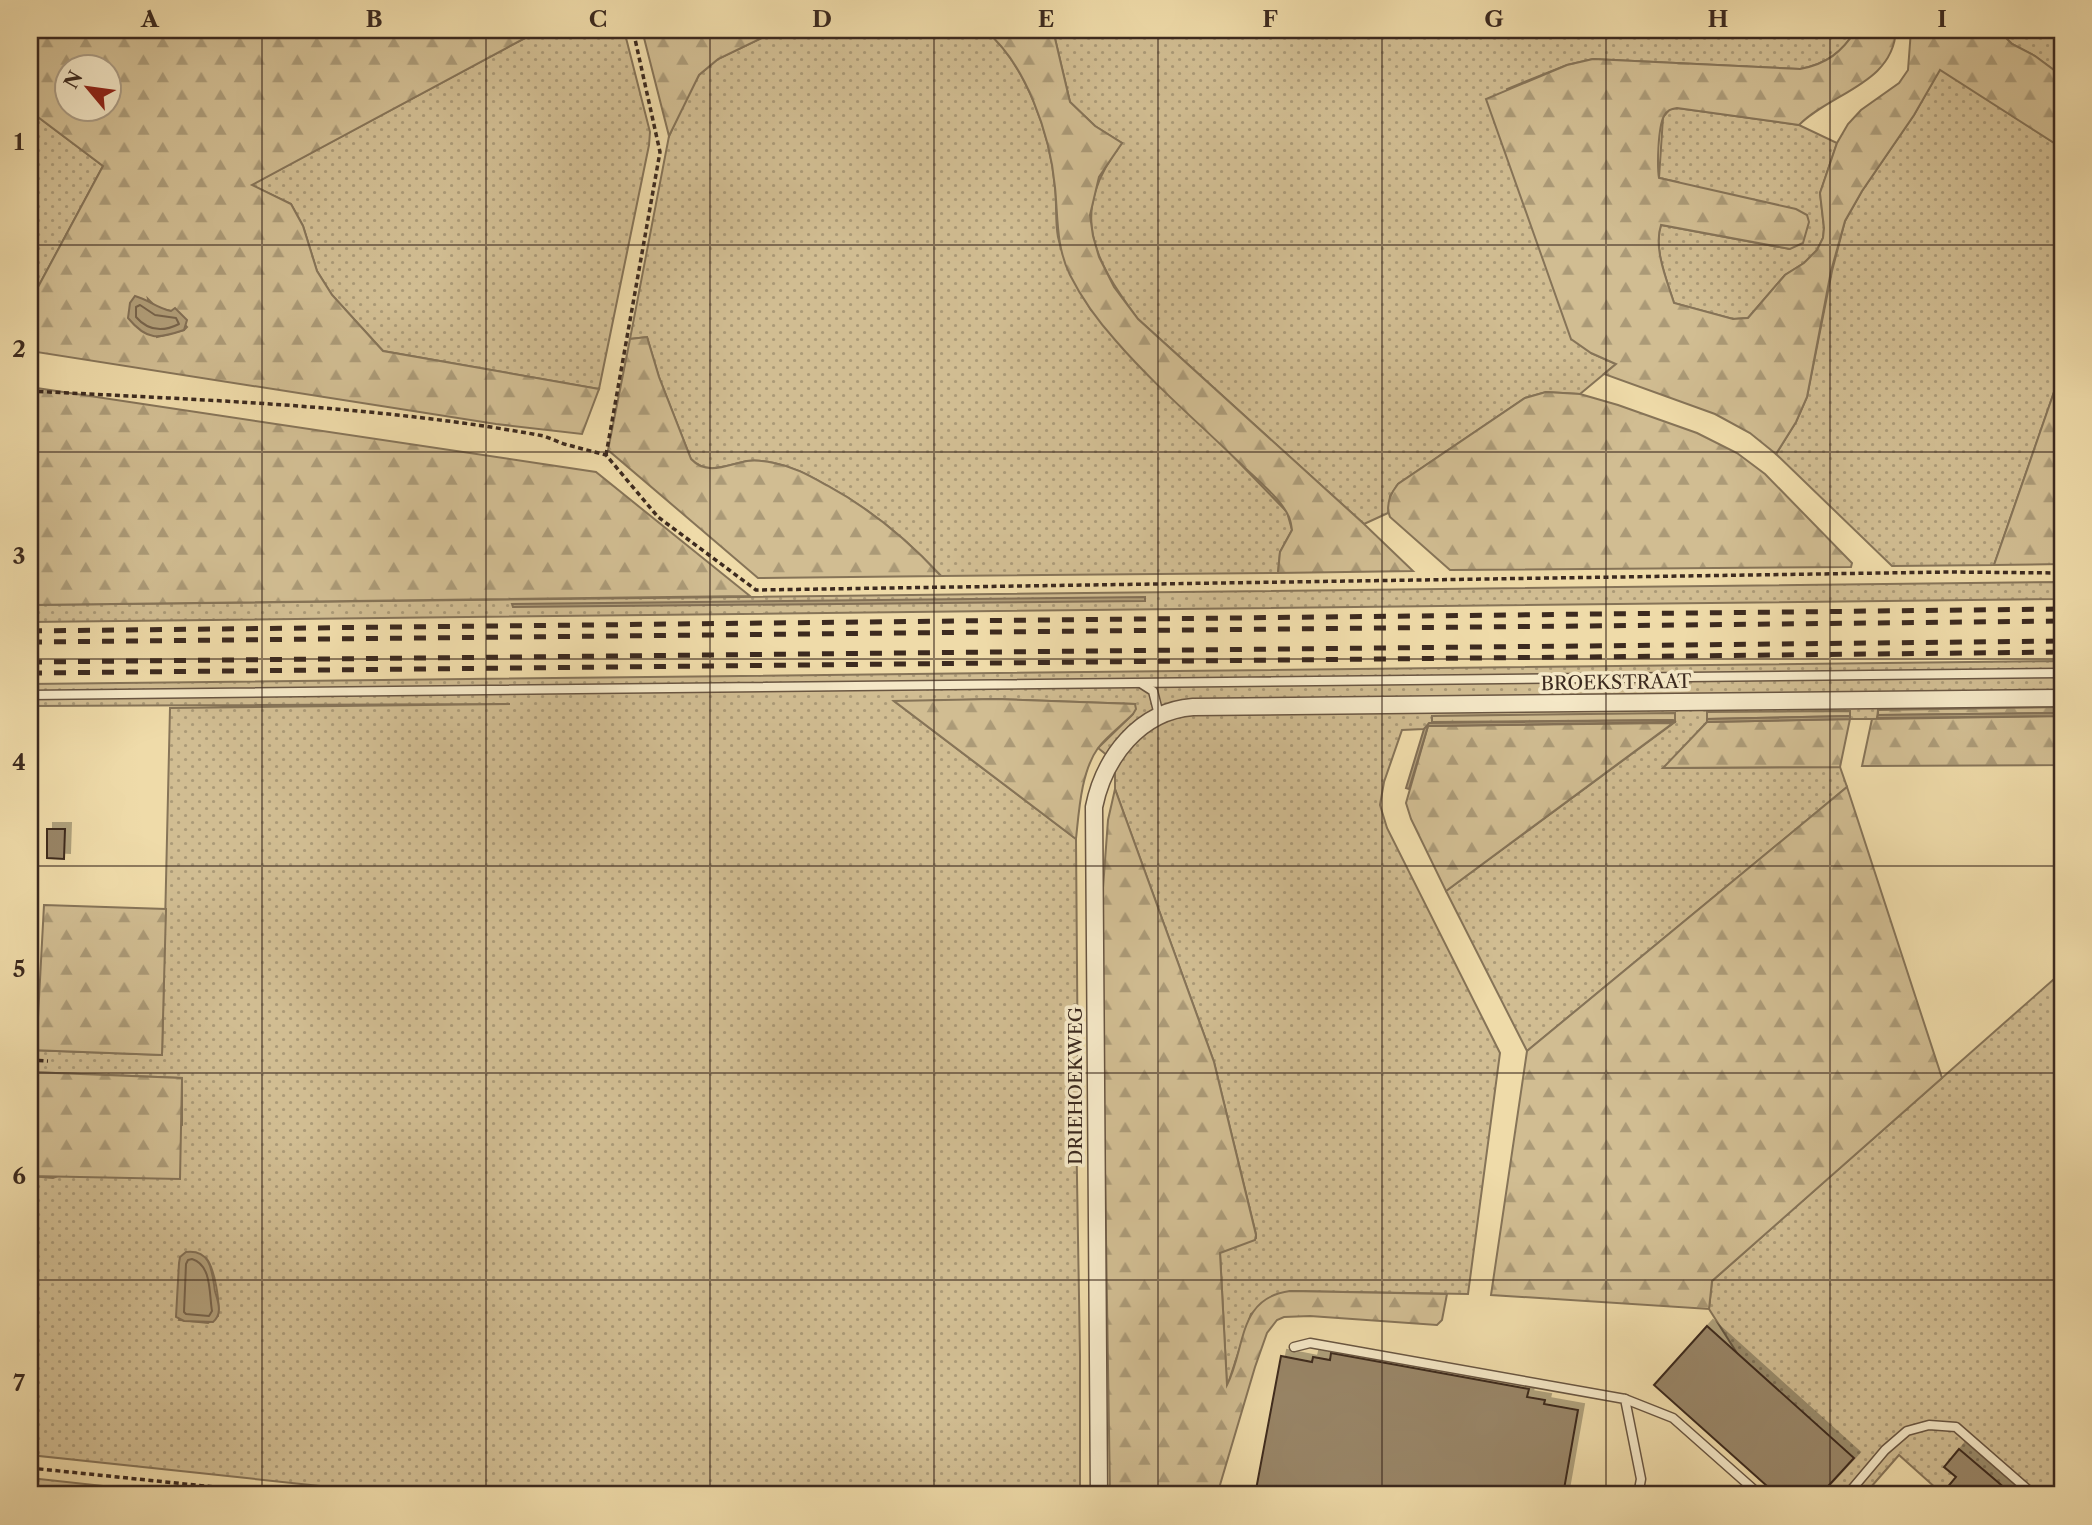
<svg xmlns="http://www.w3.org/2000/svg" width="2092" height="1525" font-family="'Libre Caslon Text',serif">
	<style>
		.grass { fill: url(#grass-dots); stroke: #867458; stroke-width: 2; fill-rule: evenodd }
		.forest { fill: url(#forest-firs); stroke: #867458; stroke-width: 2; fill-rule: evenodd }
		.water { fill: #b29f7a; stroke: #837056; stroke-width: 2 }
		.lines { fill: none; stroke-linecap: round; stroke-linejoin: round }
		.shore { stroke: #77644c; stroke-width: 2 }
		.building { fill: #998667; stroke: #3c2a1f; stroke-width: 2; filter: url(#shadow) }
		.lane-casing { stroke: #695642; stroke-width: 11 }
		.street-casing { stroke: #695642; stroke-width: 19 }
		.path { stroke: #3c2a1f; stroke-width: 3.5; stroke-dasharray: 5 3.5; stroke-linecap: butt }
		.lane { stroke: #f5e8c7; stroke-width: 8 }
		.street { stroke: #f5e8c7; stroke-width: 16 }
		.rail { stroke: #3c2a1f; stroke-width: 5; stroke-dasharray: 12 12; stroke-linecap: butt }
		.grid { fill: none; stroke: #3c2a1f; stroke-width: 2; stroke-opacity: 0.55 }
		.labels { text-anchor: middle; stroke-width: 7; stroke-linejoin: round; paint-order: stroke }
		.street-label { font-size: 19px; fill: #3c2a1f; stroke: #f5e8c7 }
		.neatline { fill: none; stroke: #3c2a1f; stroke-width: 2.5 }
		.grid-label { font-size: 23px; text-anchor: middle; font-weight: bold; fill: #3c2a1f }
	</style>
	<defs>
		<pattern id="grass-dots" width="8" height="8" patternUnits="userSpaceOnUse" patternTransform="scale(1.75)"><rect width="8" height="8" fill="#d1bd92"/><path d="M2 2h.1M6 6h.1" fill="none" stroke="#ab9a77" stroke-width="1.8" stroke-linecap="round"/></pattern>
		<pattern id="forest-firs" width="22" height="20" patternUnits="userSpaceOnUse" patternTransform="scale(1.75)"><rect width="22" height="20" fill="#d1bd92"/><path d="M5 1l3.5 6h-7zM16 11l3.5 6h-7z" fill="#ab9a77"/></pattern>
		<filter id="shadow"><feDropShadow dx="6" dy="-6" stdDeviation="0" flood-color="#0004"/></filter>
	</defs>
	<rect width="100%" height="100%" fill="#efdba9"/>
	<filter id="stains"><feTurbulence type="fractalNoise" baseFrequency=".00286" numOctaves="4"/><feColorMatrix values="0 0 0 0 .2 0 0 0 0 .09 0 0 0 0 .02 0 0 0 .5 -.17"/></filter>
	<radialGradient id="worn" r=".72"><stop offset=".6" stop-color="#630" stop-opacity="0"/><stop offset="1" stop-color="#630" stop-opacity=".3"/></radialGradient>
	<g class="grass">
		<polygon points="540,30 624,30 650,132 649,145 599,389 383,351 332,295 317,271 303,226 291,204 251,185"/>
		<path d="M778,30h207c41,34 66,106 70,158 2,17 0,33 3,49 6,27 19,49 33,73l196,202 5,18 -12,22 -2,21 -337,3c-34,-37 -69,-66 -113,-90 -18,-10 -33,-19 -54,-23 -9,-2 -19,-3 -27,-2 -20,4 -40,15 -56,-2l-32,-82 -12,-40 -17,2 39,-203 17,-38 13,-23 19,-16z"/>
		<path d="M1053,30h803c-14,22 -29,34 -56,39l-207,-10 -26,6 -60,24 84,264 25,11 -36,30 -34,-2 -21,6 -127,86 -8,12 -2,17 -24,11 -226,-205c-47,-63 -69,-107 -16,-176l-27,-17 -25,-24z"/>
		<polygon points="1998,30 2062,30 2062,76 2035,56 2012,44"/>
		<polygon points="1940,69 2062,148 2062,369 1994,565 1892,566 1776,454 1796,422 1807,397 1832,271 1845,221 1862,191 1914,115"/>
		<path d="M1677,108l122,17 38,18 -17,50 4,35 -1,10 -6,12 -13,13 -19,12 -37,43 -15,1 -59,-16c-7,-23 -21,-55 -13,-78l129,24 -112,-67 -19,-4 4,-61 7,-8z"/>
		<polygon points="30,111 103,166 30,302"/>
		<polygon points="2062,582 2062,599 30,622 30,605"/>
		<path d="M2062,661v34l-870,8 -84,53 -10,-8 35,-34 2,-10 -140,-5 -100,3 181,137 2,254 -2,25 4,238v139h-675l-375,-40v-279l23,2 129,-53v-47l-152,-6v-22l132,5 8,-347 340,-4 -480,2v-22zM206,1258c9,11 14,44 12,58l-10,7 -29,-3z"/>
		<polygon points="2062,702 2062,707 1878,710 1877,719 1850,719 1850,711 1708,713 1707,722 1664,768 1840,767 1847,787 1527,1051 1446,891 1675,722 1675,714 1432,716 1432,722 1424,729 1402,730 1384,782 1380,805 1387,828 1500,1053 1468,1294 1290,1291 1251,1314 1227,1387 1220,1252 1256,1238 1256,1234 1214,1062 1115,789 1115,762 1135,738 1173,714"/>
		<polygon points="2062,972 2062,1495 1932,1495 1937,1489 1899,1455 1864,1495 1827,1495 1709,1309 1712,1281"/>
		<polygon points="30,1478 159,1492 158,1495 30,1495"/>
	</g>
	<g class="forest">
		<path d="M30,30h510l-288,155 39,19 12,22 14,45 15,24 51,56 216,38 -17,45 -86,-10 -466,-73v-49l73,-136 -73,-55zM66,66h42v42h-42zM148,299l9,9 14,3 16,16 -3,3 -27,7z"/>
		<polygon points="642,30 778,30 718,59 699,75 669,136"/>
		<path d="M985,30h68l17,72 25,24 27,17 -23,34 -9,38 3,21 6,21 15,30 24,32 226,205 49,47 -135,2 2,-21 12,-22c-1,-5 -1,-10 -4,-15 -8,-17 -33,-37 -47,-51 -41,-40 -87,-79 -125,-123 -18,-20 -34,-42 -46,-66 -14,-28 -12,-58 -15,-88 -5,-53 -29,-123 -70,-157z"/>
		<path d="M1856,30h40c-3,54 -64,62 -97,95l-122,-17c-6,1 -10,2 -13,8 -6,11 -7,50 -5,62l137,31 11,6 2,7 -6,21 -13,6 -129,-24c-8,23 6,56 13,78l59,16 15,-1 37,-43 19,-12 13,-13 6,-12 1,-10 -4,-35 17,-50 11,-19 13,-14 38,-27 9,-13 3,-40h87l14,14 23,12 27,20v72l-122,-78 -26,45 -52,76 -17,30 -14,50 -24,126 -11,25 -20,32 -26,-21 -35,-19 -111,-40 12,-10 -25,-11 -20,-14 -85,-240 81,-34 26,-6 207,10c27,-5 42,-17 56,-39z"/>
		<path d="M647,337l12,40 32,82c16,17 36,6 56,2 8,-1 18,0 27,2 21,4 36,13 54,23 44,24 79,53 113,90l-183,2 -150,-128 22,-111z"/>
		<polygon points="2062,369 2062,564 1994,565"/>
		<polygon points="30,387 596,472 750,596 30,605"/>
		<path d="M1546,392l34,2 38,11 79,28 40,20 28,21 87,89 -1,4 -401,3 -60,-53c-5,-12 1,-24 8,-33l127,-86z"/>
		<path d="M995,699l140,5 1,5 -3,5c-11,11 -26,22 -35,34 -17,24 -19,63 -22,91l-182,-138z"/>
		<polygon points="2062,707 2062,713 1878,715 1878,710"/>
		<polygon points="1850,711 1850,716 1707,719 1707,712"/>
		<polygon points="1675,713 1675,720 1432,722 1432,716"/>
		<polygon points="2062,716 2062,765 1862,766 1872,719"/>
		<polygon points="1850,719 1840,767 1663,768 1707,722"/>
		<polygon points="1673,723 1446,891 1411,819 1406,803 1428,726"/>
		<polygon points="1847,787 1942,1078 1712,1281 1709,1309 1491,1295 1527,1051"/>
		<path d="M1115,789l99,273 42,173 -1,5 -35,13 7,132c19,-37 10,-87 63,-94l157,3 -5,26 -5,5 -127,-9 -26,1 -7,3 -10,13 -12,34 -38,128h-107l-9,-580 7,-95z"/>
		<polygon points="44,905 166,909 162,1055 30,1050 30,1036 37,1036"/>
		<polygon points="30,1072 182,1078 180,1179 30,1176"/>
	</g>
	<g class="water">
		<path d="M135,296c14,4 22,12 36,15l4,-3 12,12 -3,10c-26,9 -37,11 -56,-12l2,-15z"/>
		<polygon points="1145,597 1145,601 513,607 512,604"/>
		<polygon points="2062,713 2062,716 1877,718 1878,715"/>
		<polygon points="1850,716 1850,719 1707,722 1707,719"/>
		<polygon points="1672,720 1676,722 1428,726 1409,789 1406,788 1424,729 1429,723"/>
		<path d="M186,1252c26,-3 26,21 29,39 3,11 8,22 -2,31l-29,-1 -8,-4 3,-54 1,-6z"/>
	</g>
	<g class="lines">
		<g class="shore">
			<path d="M140,305l15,10 21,3 3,6c-16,8 -31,7 -43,-7v-10z"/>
			<path d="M192,1259c20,6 17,35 20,52l-3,5 -23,-2 -2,-2 2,-48 2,-4z"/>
		</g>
	</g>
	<g class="building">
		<polygon points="47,829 65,829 64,859 47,858"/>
		<polygon points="1707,1326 1854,1458 1820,1495 1777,1495 1654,1385"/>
		<polygon points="1331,1353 1529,1389 1527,1397 1545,1400 1544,1404 1578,1410 1563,1495 1255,1495 1281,1356 1312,1362 1313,1357 1330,1360"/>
		<polygon points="1959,1449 2013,1495 1941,1495 1956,1477 1944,1467"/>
	</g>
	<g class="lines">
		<g class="lane-casing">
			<g id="lane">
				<polyline points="1142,684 1153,691 1159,715"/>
				<polyline points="30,695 2062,673"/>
				<polyline points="1294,1347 1310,1343 1625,1399 1641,1479 1638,1495"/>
				<polyline points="1625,1399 1673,1418 1760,1495"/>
				<polyline points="1847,1495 1885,1450 1907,1431 1929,1425 1956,1427 2034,1495"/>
			</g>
		</g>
		<g class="street-casing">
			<path id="street" d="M1099,1495l-5,-688c10,-49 45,-96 99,-100l869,-9"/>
		</g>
		<g class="path">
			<path d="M30,391c172,9 345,14 514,45l20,8 42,11 52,62 98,73 1193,-18 113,1"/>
			<polyline points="606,455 660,152 633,30"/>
			<polyline points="30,1060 48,1061"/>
			<polyline points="30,1468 292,1495"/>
		</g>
		<use href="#lane" class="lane"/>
		<use href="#street" class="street"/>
		<g class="rail">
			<polyline points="30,631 2062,609"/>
			<polyline points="30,642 2062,621"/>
			<polyline points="30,662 2062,641"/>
			<polyline points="30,673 2062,652"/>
		</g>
	</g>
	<path class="grid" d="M262,30v1465M486,30v1465M710,30v1465M934,30v1465M1158,30v1465M1382,30v1465M1606,30v1465M1830,30v1465M30,245h2032M30,452h2032M30,659h2032M30,866h2032M30,1073h2032M30,1280h2032"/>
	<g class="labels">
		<g class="street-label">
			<text transform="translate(1616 682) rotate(-1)" y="7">BROEKSTRAAT</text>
			<text transform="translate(1075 1086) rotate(-90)" y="7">DRIEHOEKWEG</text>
		</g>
	</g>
	<rect width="2092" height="1525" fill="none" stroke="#efdba9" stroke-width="77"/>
	<g transform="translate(88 88) rotate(299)"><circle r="33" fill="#f5e8c7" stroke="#ab9c84" stroke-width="2"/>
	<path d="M0-5L12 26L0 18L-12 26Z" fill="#8f2418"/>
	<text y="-10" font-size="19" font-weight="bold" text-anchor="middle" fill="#3c2a1f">N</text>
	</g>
	<rect x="38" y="38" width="2016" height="1448" class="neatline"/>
	<g class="grid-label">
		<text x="150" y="27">A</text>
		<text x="374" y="27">B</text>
		<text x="598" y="27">C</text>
		<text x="822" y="27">D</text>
		<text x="1046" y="27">E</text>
		<text x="1270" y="27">F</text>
		<text x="1494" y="27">G</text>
		<text x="1718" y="27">H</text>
		<text x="1942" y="27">I</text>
		<text x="19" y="150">1</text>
		<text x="19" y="357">2</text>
		<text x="19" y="564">3</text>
		<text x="19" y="770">4</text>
		<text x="19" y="977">5</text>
		<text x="19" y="1184">6</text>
		<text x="19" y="1391">7</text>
	</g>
	<rect width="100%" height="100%" filter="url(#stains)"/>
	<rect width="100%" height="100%" fill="url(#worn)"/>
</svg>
